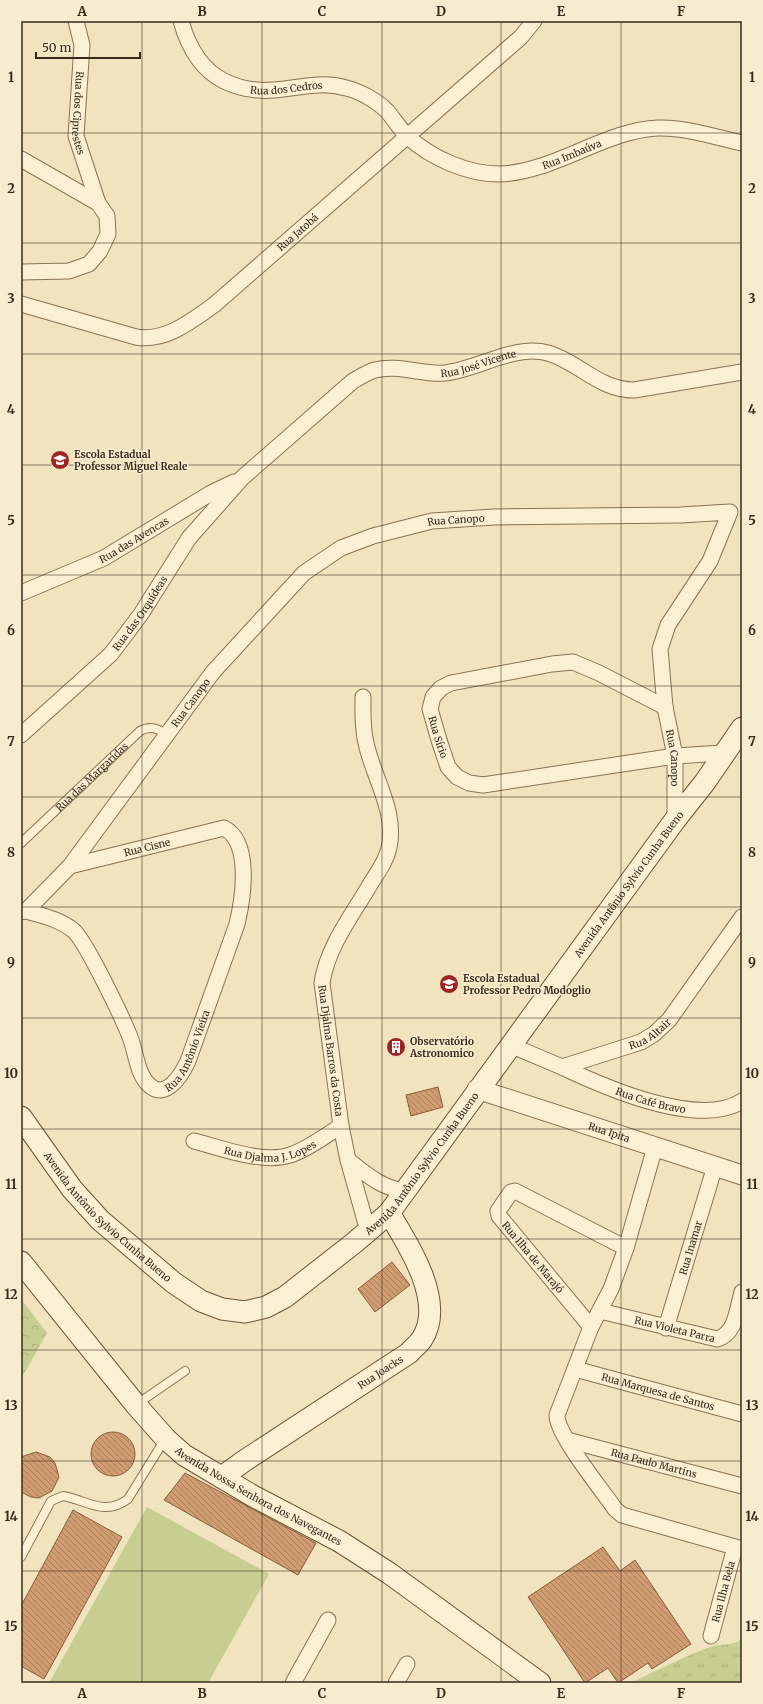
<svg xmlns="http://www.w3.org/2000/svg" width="763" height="1704" font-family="Merriweather,serif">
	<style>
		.grass { fill: url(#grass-tufts) }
		.forest { fill: url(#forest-crowns) }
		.pitch { fill: #c6ce92 }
		.building { fill: url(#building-back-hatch); stroke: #8a5c3b }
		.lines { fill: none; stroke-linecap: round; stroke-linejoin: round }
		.service-casing { stroke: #897356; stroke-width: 10 }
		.minor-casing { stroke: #897356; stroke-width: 17 }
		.tertiary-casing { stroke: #897356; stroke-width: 21 }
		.secondary-casing { stroke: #6b5439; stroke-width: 23 }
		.service { stroke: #fbf0d2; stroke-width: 8 }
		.minor { stroke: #fbf0d2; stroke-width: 15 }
		.tertiary { stroke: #fbf0d2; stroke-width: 19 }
		.secondary { stroke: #fbf0d2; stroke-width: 21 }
		.grid { fill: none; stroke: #382a1c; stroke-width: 1; stroke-opacity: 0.55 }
		.labels { text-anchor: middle; stroke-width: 3; stroke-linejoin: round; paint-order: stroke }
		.street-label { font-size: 10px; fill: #382a1c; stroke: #f7ecce }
		.poi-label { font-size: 10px; font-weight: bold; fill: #382a1c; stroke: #f7ecce; text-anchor: start }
		.neatline { fill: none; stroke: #382a1c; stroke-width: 1.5 }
		.grid-label { font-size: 13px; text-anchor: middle; font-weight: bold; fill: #382a1c }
	</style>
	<defs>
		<pattern id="grass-tufts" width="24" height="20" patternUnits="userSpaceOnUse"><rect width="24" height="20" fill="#c6ce92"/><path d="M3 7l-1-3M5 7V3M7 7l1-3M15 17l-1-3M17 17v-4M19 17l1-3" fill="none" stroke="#abb17d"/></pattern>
		<pattern id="forest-crowns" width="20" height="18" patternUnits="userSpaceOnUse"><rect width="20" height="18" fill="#c6ce92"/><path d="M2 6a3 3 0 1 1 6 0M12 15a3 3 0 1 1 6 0" fill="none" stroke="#abb17d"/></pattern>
		<pattern id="building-back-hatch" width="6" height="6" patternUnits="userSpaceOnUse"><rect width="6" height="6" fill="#d09c72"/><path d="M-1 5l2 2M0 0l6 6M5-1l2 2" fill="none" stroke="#aa7f5d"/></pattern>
	</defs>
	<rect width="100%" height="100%" fill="#f0e3be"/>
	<path class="grass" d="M742,1639v41l-10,3h-101c26,-13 52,-26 79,-36 12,-4 21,0 32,-8z"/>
	<polygon class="forest" points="21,1299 47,1333 21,1379"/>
	<polygon class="pitch" points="147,1507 269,1574 208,1683 49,1683"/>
	<g class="building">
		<circle cx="396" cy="1047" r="9"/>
		<polygon points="438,1087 443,1107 411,1116 406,1095"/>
		<polygon points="392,1262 410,1285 375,1312 358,1289"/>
		<circle cx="113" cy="1454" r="22"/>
		<polygon points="36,1452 50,1457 55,1463 59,1477 52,1491 39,1498 31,1497 21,1492 21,1457"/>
		<polygon points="185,1473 316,1543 298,1575 164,1500"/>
		<polygon points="73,1510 122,1537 44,1679 21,1666 21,1606"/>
		<polygon points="603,1547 620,1571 635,1560 691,1644 652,1669 648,1663 618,1683 608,1668 585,1683 528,1597"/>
	</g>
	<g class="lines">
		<g class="service-casing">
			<g id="service">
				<path id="s1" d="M21,843l119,-112c11,-6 17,-2 28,3"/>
				<polyline points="137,1404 185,1371"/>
				<path d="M21,1557l30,-56 12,-5c24,4 41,21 65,3l37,-60"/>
			</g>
		</g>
		<g class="minor-casing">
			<g id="minor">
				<path id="s2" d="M76,21l6,24 -6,91 22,67"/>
				<path id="s3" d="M181,21c7,25 19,48 43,60 47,23 80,-5 122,7 14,3 31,13 41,23 7,8 13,18 20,25 24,22 60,38 92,38 54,-1 106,-44 159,-46 27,-1 57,9 84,15"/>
				<polyline points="21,159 98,203 107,216 108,234 100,251 89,264 69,271 21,272"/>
				<path id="s4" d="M21,304l115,33c30,5 55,-16 78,-32l307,-268 13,-16"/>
				<path id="s5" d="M21,593l83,-35 107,-65 23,-11"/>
				<path id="s6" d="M363,697c0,15 -1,30 3,46 7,34 31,68 23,105 -3,13 -11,24 -18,35 -18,31 -44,64 -49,100l19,143 7,34 20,71"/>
				<path id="s7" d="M665,707l-66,-34 -26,-11 -21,2 -101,19 -10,5 -8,9 -3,12 9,31 9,27 9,10 12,6 14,2 192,-29 48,-3"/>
				<path id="s8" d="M21,735l90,-81 30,-40 48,-76 53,-60 111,-97c7,-4 15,-9 22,-11 23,-6 47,5 70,3 34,-4 69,-29 103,-20 31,9 51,37 86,37l108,-18"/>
				<path id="s9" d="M26,911l44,-45 143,-194 91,-99 37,-25 32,-12 59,-15 62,-4 187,-2 49,-3 -20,49 -42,64 -8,24 5,58 10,49v64"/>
				<path id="s10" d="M21,912l5,-1c17,5 33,8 47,19 13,11 50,89 57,107 6,15 7,37 19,48 17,16 33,-11 39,-24l49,-137c6,-25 15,-82 -13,-96l-154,38"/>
				<path id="s11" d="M510,1045l52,22 79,-25 13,-8 15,-14 73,-103"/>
				<path id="s12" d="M562,1067c42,20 137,62 180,34"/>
				<path id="s13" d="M194,1141c27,7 69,23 96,14 17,-5 36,-20 51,-29"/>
				<path d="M655,1147l-29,101 -15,41 -20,38 -34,88c-1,19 46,76 58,94l7,6 120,34"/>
				<path d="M348,1160c18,14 32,27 55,31"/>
				<path id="s14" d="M600,1311l117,28c19,-5 20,-30 25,-47"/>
				<polyline points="591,1327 499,1216 498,1211 511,1192 515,1191 626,1248"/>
				<path id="s15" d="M666,1328l49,-162"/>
				<path id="s16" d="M575,1369l167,45"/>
				<path id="s17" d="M567,1440l175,46"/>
				<path id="s18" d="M711,1636l24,-89"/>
				<polyline points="293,1683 328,1620"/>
				<polyline points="396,1683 407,1664"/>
			</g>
		</g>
		<g class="tertiary-casing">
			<g id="tertiary">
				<path id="s19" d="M477,1089l265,86"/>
			</g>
		</g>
		<g class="secondary-casing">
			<g id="secondary">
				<path id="s20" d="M21,1117l51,72 28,31 74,63 27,18 21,8 23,3 21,-5 19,-10 69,-54 35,-30 286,-393 30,-38 37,-54"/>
				<path id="s21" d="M21,1262l115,143 30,34 18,16 69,41 86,45 50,32 151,110"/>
				<path id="s22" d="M222,1477l22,-16 165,-108c4,-5 10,-9 13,-14 24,-37 -14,-95 -33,-126"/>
			</g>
		</g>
		<use href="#service" class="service"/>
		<use href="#minor" class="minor"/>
		<use href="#tertiary" class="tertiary"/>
		<use href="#secondary" class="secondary"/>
	</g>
	<path class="grid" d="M142,21v1662M262,21v1662M382,21v1662M501,21v1662M621,21v1662M21,133h721M21,243h721M21,354h721M21,465h721M21,575h721M21,686h721M21,797h721M21,907h721M21,1018h721M21,1129h721M21,1239h721M21,1350h721M21,1461h721M21,1571h721"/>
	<defs>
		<g id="school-disc" transform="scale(1)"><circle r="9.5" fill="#9b2523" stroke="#f7ecce"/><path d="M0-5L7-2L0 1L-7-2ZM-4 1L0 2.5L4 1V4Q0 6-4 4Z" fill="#fff"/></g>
		<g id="building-disc" transform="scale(1)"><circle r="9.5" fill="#9b2523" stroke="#f7ecce"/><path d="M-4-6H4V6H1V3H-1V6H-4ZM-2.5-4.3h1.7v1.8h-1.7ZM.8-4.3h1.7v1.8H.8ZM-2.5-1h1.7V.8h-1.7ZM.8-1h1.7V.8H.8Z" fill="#fff"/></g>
	</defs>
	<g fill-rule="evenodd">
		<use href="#school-disc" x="60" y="460"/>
		<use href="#school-disc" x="449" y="984"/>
		<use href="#building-disc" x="396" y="1047"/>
	</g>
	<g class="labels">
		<g class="street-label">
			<text dy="4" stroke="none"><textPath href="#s3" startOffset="140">Rua dos Cedros</textPath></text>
			<text dy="4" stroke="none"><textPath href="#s2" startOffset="93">Rua dos Ciprestes</textPath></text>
			<text dy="4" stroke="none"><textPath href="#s3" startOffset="457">Rua Imbaúva</textPath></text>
			<text dy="4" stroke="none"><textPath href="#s4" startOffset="317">Rua Jatobá</textPath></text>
			<text dy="4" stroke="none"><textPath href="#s8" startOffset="618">Rua José Vicente</textPath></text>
			<text dy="4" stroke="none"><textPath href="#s9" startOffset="602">Rua Canopo</textPath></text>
			<text dy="4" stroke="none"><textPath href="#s5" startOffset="125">Rua das Avencas</textPath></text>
			<text dy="4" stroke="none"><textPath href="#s8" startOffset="171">Rua das Orquídeas</textPath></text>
			<text dy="4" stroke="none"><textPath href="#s9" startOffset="266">Rua Canopo</textPath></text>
			<text dy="4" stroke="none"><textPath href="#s7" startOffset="291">Rua Sírio</textPath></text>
			<text dy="4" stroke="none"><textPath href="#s9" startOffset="1141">Rua Canopo</textPath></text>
			<text dy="4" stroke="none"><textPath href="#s1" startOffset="97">Rua das Margaridas</textPath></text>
			<text transform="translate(147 847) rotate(-14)" y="4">Rua Cisne</text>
			<text dy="4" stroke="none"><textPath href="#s20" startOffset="889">Avenida Antônio Sylvio Cunha Bueno</textPath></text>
			<text dy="4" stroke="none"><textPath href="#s11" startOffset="151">Rua Altair</textPath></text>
			<text dy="4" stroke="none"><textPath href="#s10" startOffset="293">Rua Antônio Vieira</textPath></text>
			<text dy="4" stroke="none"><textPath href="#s6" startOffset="375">Rua Djalma Barros da Costa</textPath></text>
			<text dy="4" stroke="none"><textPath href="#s12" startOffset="95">Rua Café Bravo</textPath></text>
			<text dy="4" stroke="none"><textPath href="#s19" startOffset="139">Rua Ipita</textPath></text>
			<text dy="4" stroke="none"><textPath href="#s13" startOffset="79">Rua Djalma J. Lopes</textPath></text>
			<text dy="4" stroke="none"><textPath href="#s20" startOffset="541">Avenida Antônio Sylvio Cunha Bueno</textPath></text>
			<text dy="4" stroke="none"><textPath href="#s20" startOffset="133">Avenida Antônio Sylvio Cunha Bueno</textPath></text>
			<text dy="4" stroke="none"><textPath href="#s15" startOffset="84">Rua Inamar</textPath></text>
			<text transform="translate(533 1257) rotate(50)" y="4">Rua Ilha de Marajó</text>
			<text dy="4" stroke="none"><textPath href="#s14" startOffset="77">Rua Violeta Parra</textPath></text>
			<text dy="4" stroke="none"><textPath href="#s22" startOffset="190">Rua Joacks</textPath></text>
			<text dy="4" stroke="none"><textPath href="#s16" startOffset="86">Rua Marquesa de Santos</textPath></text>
			<text dy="4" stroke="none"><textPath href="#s17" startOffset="90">Rua Paulo Martins</textPath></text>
			<text dy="4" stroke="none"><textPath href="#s21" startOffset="338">Avenida Nossa Senhora dos Navegantes</textPath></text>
			<text dy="4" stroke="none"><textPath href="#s18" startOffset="46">Rua Ilha Bela</textPath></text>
		</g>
		<g class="poi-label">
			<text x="74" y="458">Escola Estadual<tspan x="74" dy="12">Professor Miguel Reale</tspan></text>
			<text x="463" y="982">Escola Estadual<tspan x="463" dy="12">Professor Pedro Modoglio</tspan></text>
			<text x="410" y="1045">Observatório<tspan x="410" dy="12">Astronomico</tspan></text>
		</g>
	</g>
	<rect width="763" height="1704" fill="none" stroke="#f7ecce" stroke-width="44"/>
	<path d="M36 52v6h104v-6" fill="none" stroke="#382a1c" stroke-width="2"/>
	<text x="42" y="52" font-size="12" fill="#382a1c" stroke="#f7ecce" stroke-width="3" paint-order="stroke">50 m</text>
	<rect x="22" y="22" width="719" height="1660" class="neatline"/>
	<g class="grid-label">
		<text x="82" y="16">A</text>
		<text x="202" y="16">B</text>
		<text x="322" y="16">C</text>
		<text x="441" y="16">D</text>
		<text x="561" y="16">E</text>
		<text x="681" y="16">F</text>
		<text x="11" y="82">1</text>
		<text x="752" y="82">1</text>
		<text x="11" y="193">2</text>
		<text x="752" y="193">2</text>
		<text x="11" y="303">3</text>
		<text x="752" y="303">3</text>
		<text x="11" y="414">4</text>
		<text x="752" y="414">4</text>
		<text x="11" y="525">5</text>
		<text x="752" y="525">5</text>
		<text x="11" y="635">6</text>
		<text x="752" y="635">6</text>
		<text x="11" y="746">7</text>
		<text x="752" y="746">7</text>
		<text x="11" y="857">8</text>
		<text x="752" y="857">8</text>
		<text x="11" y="967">9</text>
		<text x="752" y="967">9</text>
		<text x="11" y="1078">10</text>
		<text x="752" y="1078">10</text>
		<text x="11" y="1189">11</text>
		<text x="752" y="1189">11</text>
		<text x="11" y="1299">12</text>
		<text x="752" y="1299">12</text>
		<text x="11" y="1410">13</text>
		<text x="752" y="1410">13</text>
		<text x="11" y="1521">14</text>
		<text x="752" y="1521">14</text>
		<text x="11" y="1631">15</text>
		<text x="752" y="1631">15</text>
		<text x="82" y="1698">A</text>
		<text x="202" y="1698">B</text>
		<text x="322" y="1698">C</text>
		<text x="441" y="1698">D</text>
		<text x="561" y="1698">E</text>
		<text x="681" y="1698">F</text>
	</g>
</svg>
